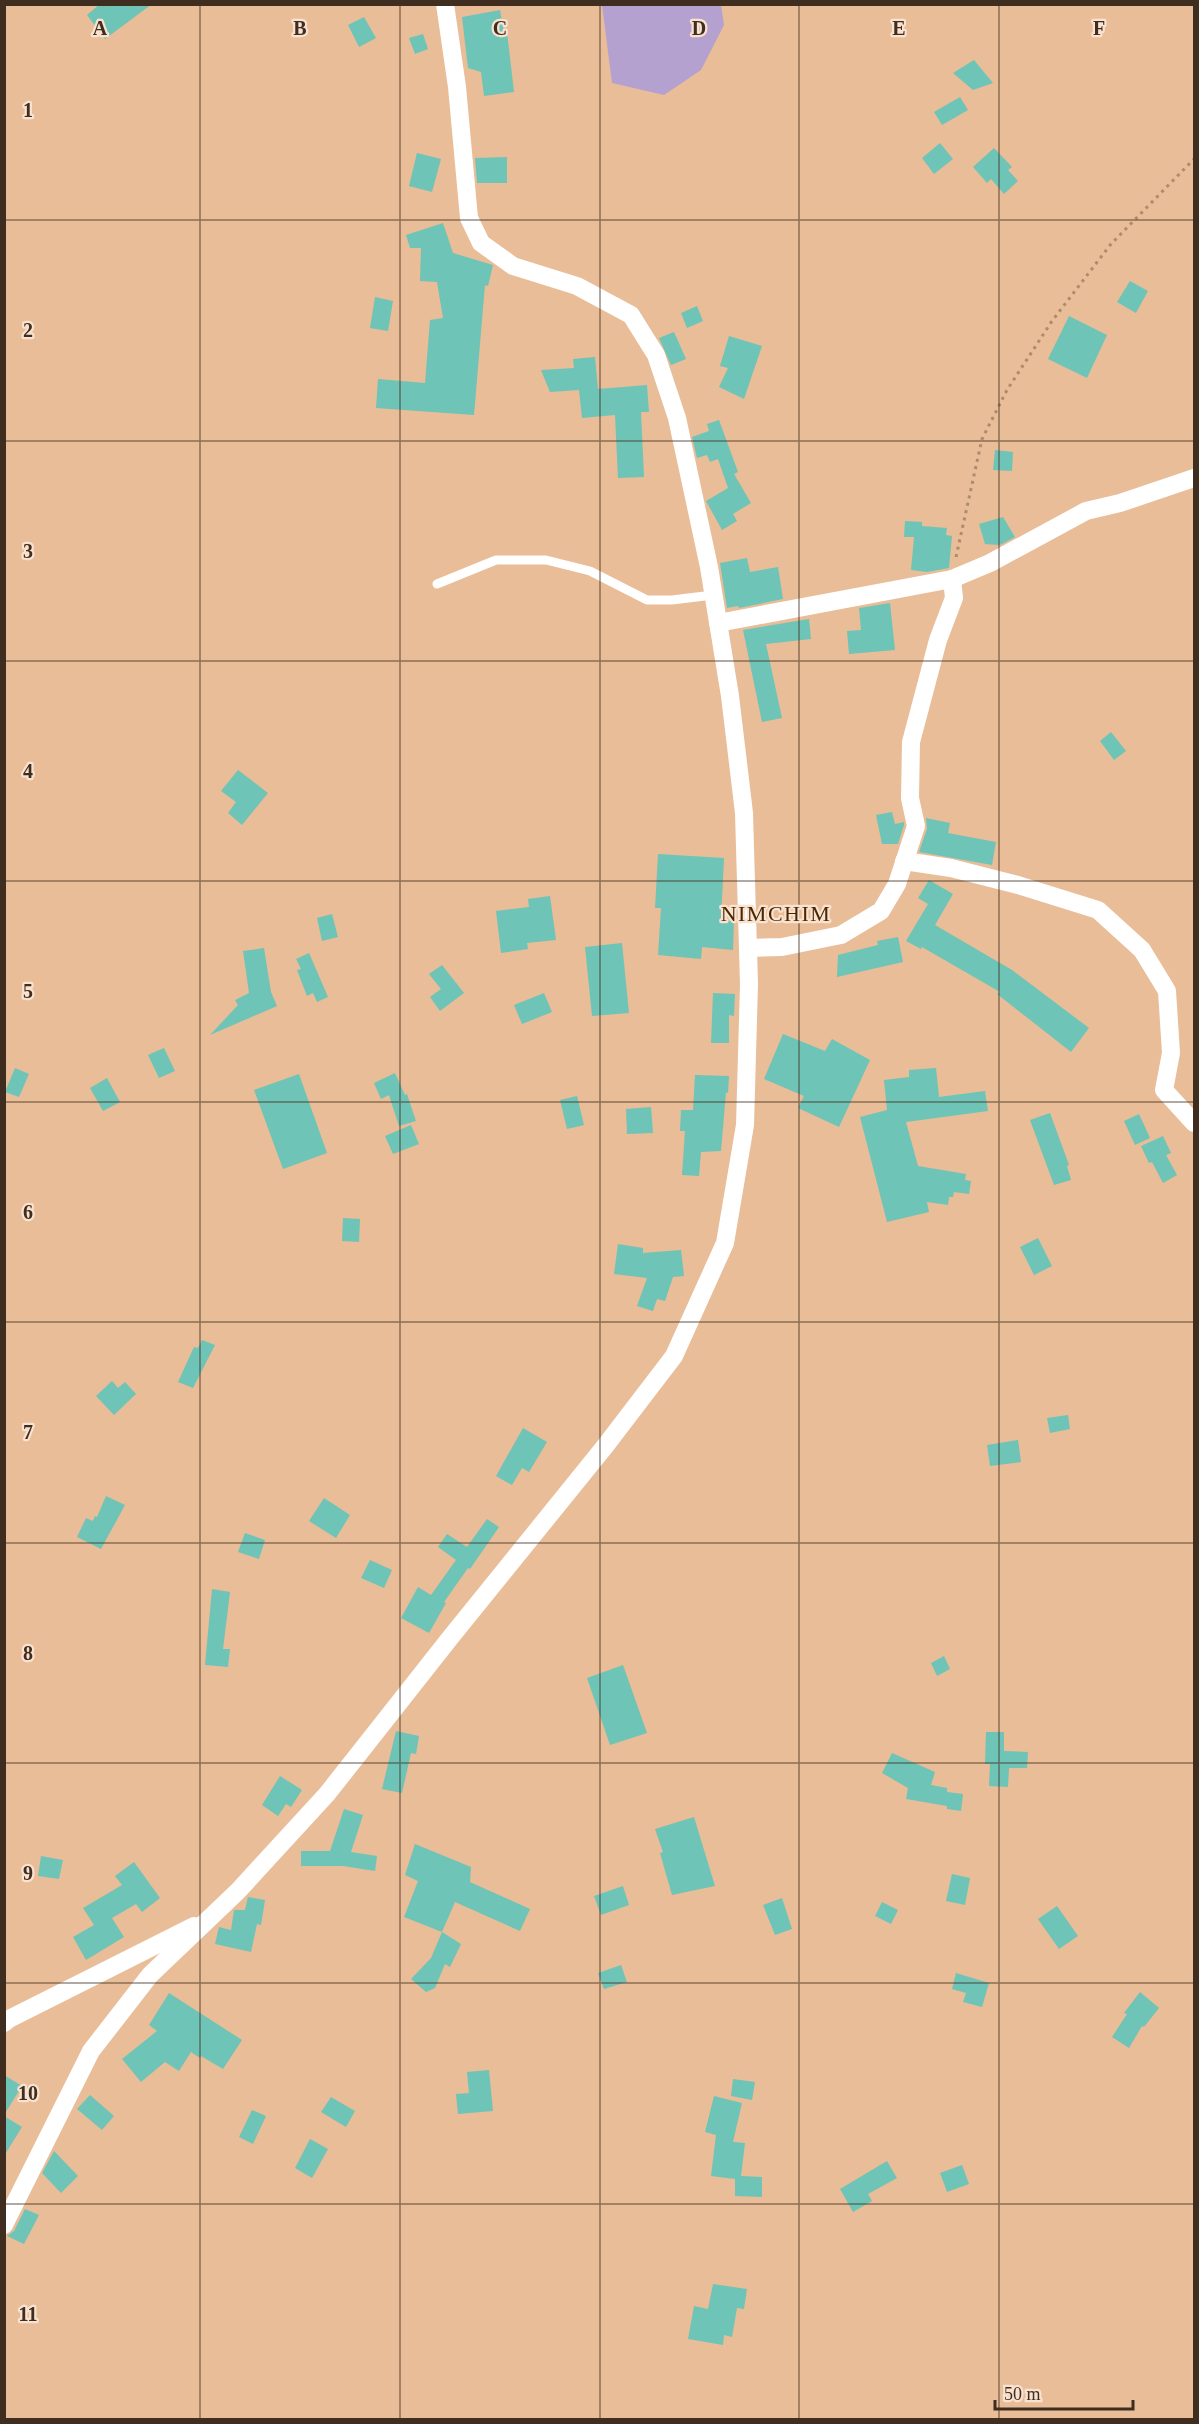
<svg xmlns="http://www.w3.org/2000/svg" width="1199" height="2424" font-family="Georgia,serif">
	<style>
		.green { fill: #b4a1d0 }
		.building { fill: #6ec4b7 }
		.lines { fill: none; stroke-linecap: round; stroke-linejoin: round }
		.path { stroke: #ad8b6d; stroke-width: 3; stroke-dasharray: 3 4.5; stroke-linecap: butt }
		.lane { stroke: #fff; stroke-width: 9 }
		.street { stroke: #fff; stroke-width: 18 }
		.grid { fill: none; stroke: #3f2e1f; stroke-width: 1.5; stroke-opacity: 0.55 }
		.labels { text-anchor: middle; stroke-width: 4.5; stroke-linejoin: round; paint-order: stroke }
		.quarter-label { font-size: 22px; letter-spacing: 1.5px; fill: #492801; stroke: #f9e2cf }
		.grid-label { font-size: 20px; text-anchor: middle; font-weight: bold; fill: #3f2e1f; stroke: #f9e2cf; stroke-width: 4.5; stroke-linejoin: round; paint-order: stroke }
	</style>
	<rect width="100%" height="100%" fill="#e8bd97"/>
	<polygon class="green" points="602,5 721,5 724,25 701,70 664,95 612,83"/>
	<g class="building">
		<polygon points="100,4 152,4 105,39 87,15"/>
		<polygon points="500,10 504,33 507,32 514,92 484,96 481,72 468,68 462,17"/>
		<polygon points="364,17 376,38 359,47 348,25"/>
		<polygon points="423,34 428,49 415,54 409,38"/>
		<polygon points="974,60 993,83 973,90 953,73"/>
		<polygon points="960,97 968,110 942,125 934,112"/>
		<polygon points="940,143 953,159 934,174 922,158"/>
		<polygon points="994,148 1012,167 1008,170 1018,181 1004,194 991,179 987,183 973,167"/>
		<polygon points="417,153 441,159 432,192 409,186"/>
		<polygon points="507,157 507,183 477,183 475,158"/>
		<polygon points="443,223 453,253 493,265 488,286 485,285 474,415 376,408 378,379 425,383 430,320 443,318 437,282 420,281 421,248 410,248 406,235"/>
		<polygon points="1130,281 1148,291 1136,313 1117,302"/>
		<polygon points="375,297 393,301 388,331 370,328"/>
		<polygon points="697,306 703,321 687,328 681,313"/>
		<polygon points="1069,316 1107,335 1087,378 1048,359"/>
		<polygon points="674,332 686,359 671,365 659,338"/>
		<polygon points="729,336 762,346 744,399 719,387 728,368 720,366"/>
		<polygon points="595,357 598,389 647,385 649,412 641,412 644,477 618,478 615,415 582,418 579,390 550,392 541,370 574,368 573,359"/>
		<polygon points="719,420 738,472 734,474 751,503 733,514 737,521 722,530 706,501 728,488 718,459 710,462 707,455 697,458 692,437 709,431 707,424"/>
		<polygon points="995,450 1013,452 1012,471 993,470"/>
		<polygon points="1003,517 1015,537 1000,545 985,544 979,524"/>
		<polygon points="905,521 922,522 922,526 947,528 946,535 952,536 949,568 927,572 911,570 914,537 904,537"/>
		<polygon points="747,558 750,572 778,567 783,599 739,608 738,606 727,608 720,563"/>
		<polygon points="890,603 895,650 849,654 847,631 861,630 859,608"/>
		<polygon points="809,619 811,639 766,644 782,718 762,722 743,630"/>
		<polygon points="1111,732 1126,751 1114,760 1100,741"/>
		<polygon points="238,770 268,793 242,825 228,813 236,802 221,791"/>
		<polygon points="892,812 895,824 904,822 904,825 898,844 882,844 876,815"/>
		<polygon points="926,818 950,823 948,833 996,842 992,865 919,852 927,829"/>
		<polygon points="658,854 724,858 721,920 734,921 733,950 702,947 701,959 658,955 661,908 655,908"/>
		<polygon points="929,880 953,894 935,925 1012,970 1089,1028 1071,1052 997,994 1000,992 922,947 921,949 906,941 928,904 918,898"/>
		<polygon points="550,896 556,940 527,943 528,949 501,953 496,911 529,907 528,899"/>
		<polygon points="332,914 338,937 322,941 317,918"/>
		<polygon points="898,937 903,962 837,977 838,955 878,945 877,941"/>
		<polygon points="622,943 629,1013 592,1016 585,947"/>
		<polygon points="264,948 271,992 277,1006 210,1035 238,1005 235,1000 249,993 243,951"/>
		<polygon points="309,953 328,997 317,1002 313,993 307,996 297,970 301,969 296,959"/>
		<polygon points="442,965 464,993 440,1011 430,997 441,989 429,974"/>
		<polygon points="544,993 552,1012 522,1024 514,1005"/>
		<polygon points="713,993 735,994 734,1016 729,1015 729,1043 711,1043"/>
		<polygon points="783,1034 825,1051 832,1039 870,1060 839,1127 798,1108 804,1096 764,1079"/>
		<polygon points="164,1048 175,1071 159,1078 148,1055"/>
		<polygon points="15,1068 29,1074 19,1097 5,1092"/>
		<polygon points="936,1068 939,1097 985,1091 988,1111 906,1122 918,1166 966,1174 965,1180 971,1181 969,1194 954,1192 953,1197 949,1197 948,1205 927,1202 929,1212 887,1222 860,1117 887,1110 884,1080 909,1077 909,1070"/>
		<polygon points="395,1073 405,1095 407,1094 416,1121 399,1126 389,1095 381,1099 374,1083"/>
		<polygon points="299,1074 327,1153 283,1169 254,1090"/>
		<polygon points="695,1075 729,1076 728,1093 726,1092 721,1151 701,1152 699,1176 682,1175 685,1131 680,1131 681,1110 693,1110"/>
		<polygon points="107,1078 120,1102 103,1111 90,1088"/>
		<polygon points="577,1096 584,1125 567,1129 560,1100"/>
		<polygon points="651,1107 653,1133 627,1134 626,1109"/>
		<polygon points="1050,1113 1069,1165 1067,1166 1071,1180 1054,1185 1030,1120"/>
		<polygon points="1139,1114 1150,1138 1135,1145 1124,1121"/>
		<polygon points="411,1125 419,1144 393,1154 385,1136"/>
		<polygon points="1163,1136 1171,1153 1166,1155 1177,1175 1163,1183 1152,1162 1149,1163 1141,1146"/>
		<polygon points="343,1218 360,1219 359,1242 342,1241"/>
		<polygon points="1038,1238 1052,1266 1034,1275 1020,1247"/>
		<polygon points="618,1244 643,1248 643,1253 681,1250 684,1276 673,1277 665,1301 657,1299 653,1311 637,1306 647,1278 614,1274"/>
		<polygon points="202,1340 215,1345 193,1388 178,1382 194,1347 198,1348"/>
		<polygon points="112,1381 118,1388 125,1382 136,1394 114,1415 96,1396"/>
		<polygon points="1068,1415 1070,1429 1050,1433 1047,1418"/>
		<polygon points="523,1428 547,1442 529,1472 522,1468 512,1485 496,1476"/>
		<polygon points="1018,1440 1021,1462 990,1466 987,1445"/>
		<polygon points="106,1496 125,1505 101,1549 77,1537 86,1518 93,1521 95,1516 97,1517"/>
		<polygon points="324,1498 350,1515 336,1538 309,1521"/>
		<polygon points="487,1519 499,1527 470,1569 468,1568 444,1602 446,1603 429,1633 401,1618 418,1587 431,1595 456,1560 438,1547 447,1534 467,1547"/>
		<polygon points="245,1533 265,1540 259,1559 238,1552"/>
		<polygon points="370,1560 392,1570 384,1588 361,1578"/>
		<polygon points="212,1589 230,1592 223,1649 230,1649 228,1667 205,1665"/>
		<polygon points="944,1656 950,1669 937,1676 931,1663"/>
		<polygon points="623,1665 647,1733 610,1745 587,1678"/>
		<polygon points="396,1731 419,1736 416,1754 411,1753 402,1793 382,1789"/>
		<polygon points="986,1732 1004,1732 1004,1751 1028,1752 1027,1768 1009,1768 1008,1787 989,1786 990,1764 985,1764"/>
		<polygon points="892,1753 935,1772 931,1785 947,1788 947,1792 963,1794 961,1811 947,1809 947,1806 906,1799 908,1788 882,1773"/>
		<polygon points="280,1776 302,1790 291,1807 286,1804 278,1816 262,1805"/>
		<polygon points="344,1809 363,1815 351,1852 377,1856 375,1871 343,1866 301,1866 301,1851 330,1851"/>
		<polygon points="694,1817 715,1886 672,1895 660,1853 663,1852 655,1829"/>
		<polygon points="415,1844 471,1867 470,1882 530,1909 520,1931 455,1902 442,1932 461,1944 450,1967 445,1964 435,1988 426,1992 411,1979 431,1958 442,1932 404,1917 418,1881 405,1875"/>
		<polygon points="41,1856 63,1860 59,1879 38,1876"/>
		<polygon points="134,1862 160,1898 142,1912 136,1904 112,1918 124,1937 86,1960 73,1937 94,1925 83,1908 122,1885 115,1876"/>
		<polygon points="952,1874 970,1878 965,1905 946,1901"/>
		<polygon points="623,1886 629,1905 601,1915 594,1896"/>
		<polygon points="248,1897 265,1900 261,1925 257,1924 251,1952 215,1944 219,1927 231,1930 234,1910 245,1910"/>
		<polygon points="782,1898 792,1929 775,1935 763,1905"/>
		<polygon points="882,1902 898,1910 891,1924 875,1916"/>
		<polygon points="1057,1906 1078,1936 1059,1949 1038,1919"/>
		<polygon points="621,1965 627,1982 604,1989 598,1973"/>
		<polygon points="956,1973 989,1983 982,2007 963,2002 966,1993 952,1989"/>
		<polygon points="1140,1992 1159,2008 1144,2027 1142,2026 1129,2048 1112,2037 1127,2014 1124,2013"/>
		<polygon points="169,1993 242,2040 223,2069 201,2056 200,2058 191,2052 179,2071 165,2062 141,2082 122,2059 157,2031 149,2025"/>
		<polygon points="489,2070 493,2111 458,2114 456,2094 469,2093 467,2072"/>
		<polygon points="4,2075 22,2086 4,2115"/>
		<polygon points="733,2079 755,2082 752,2100 731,2096"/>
		<polygon points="90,2095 114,2116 102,2130 77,2109"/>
		<polygon points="714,2096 742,2103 733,2142 745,2143 741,2176 762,2177 762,2197 735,2196 735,2179 711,2176 716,2135 705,2132"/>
		<polygon points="331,2097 355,2111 346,2127 321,2112"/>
		<polygon points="252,2110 266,2116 253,2144 239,2137"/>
		<polygon points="4,2116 22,2127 4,2156"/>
		<polygon points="310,2139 328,2149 312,2178 295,2168"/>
		<polygon points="54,2151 78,2176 61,2193 42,2173"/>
		<polygon points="887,2161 897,2178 868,2194 872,2201 853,2212 840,2189"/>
		<polygon points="962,2165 969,2184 947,2192 940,2173"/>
		<polygon points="25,2209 39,2215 24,2244 7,2236 14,2231"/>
		<polygon points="713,2284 747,2289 744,2309 737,2308 732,2337 724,2335 723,2345 688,2339 694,2306 708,2309"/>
	</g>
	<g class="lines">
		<polyline class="path" points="956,557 982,439 1007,390 1052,321 1111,244 1194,159"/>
		<polyline class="lane" points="437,584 496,560 546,560 590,571 647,600 672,600 713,595"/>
		<g class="street">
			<polyline points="718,623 952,579 990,563 1086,511 1120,503 1194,478"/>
			<polyline points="904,861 951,868 1018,885 1098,910 1142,950 1167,991 1171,1053 1164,1090 1194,1123"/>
			<polyline points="748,948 782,947 841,935 881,911 897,884 916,826 910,798 911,742 938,640 954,598 952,579"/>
			<polyline points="4,2023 9,2019 194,1926"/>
			<polyline points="4,2225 91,2051 150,1975 238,1891 327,1794 450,1638 606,1445 674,1356 725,1243 745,1125 749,984 744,813 730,696 709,567 677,418 656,355 631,315 577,286 513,266 481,243 469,218 457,87 445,4"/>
		</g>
	</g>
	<path class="grid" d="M200,4v2416M400,4v2416M600,4v2416M799,4v2416M999,4v2416M4,220h1190M4,441h1190M4,661h1190M4,881h1190M4,1102h1190M4,1322h1190M4,1543h1190M4,1763h1190M4,1983h1190M4,2204h1190"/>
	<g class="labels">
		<g class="quarter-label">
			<text x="776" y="921">NIMCHIM</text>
		</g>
	</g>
	<g class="grid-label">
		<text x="100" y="35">A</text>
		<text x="300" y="35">B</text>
		<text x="500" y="35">C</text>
		<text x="699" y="35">D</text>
		<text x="899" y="35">E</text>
		<text x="1099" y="35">F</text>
		<text x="28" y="117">1</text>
		<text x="28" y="337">2</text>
		<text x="28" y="558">3</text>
		<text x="28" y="778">4</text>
		<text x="28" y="998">5</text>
		<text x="28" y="1219">6</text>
		<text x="28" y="1439">7</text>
		<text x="28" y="1660">8</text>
		<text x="28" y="1880">9</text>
		<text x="28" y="2100">10</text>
		<text x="28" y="2321">11</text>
	</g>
	<rect width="1199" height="2424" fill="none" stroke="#3f2e1f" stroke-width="12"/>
	<path d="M995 2400v9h138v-9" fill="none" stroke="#3f2e1f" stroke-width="3"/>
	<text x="1004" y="2400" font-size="18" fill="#3f2e1f" stroke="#f9e2cf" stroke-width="4.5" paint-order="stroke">50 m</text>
</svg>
